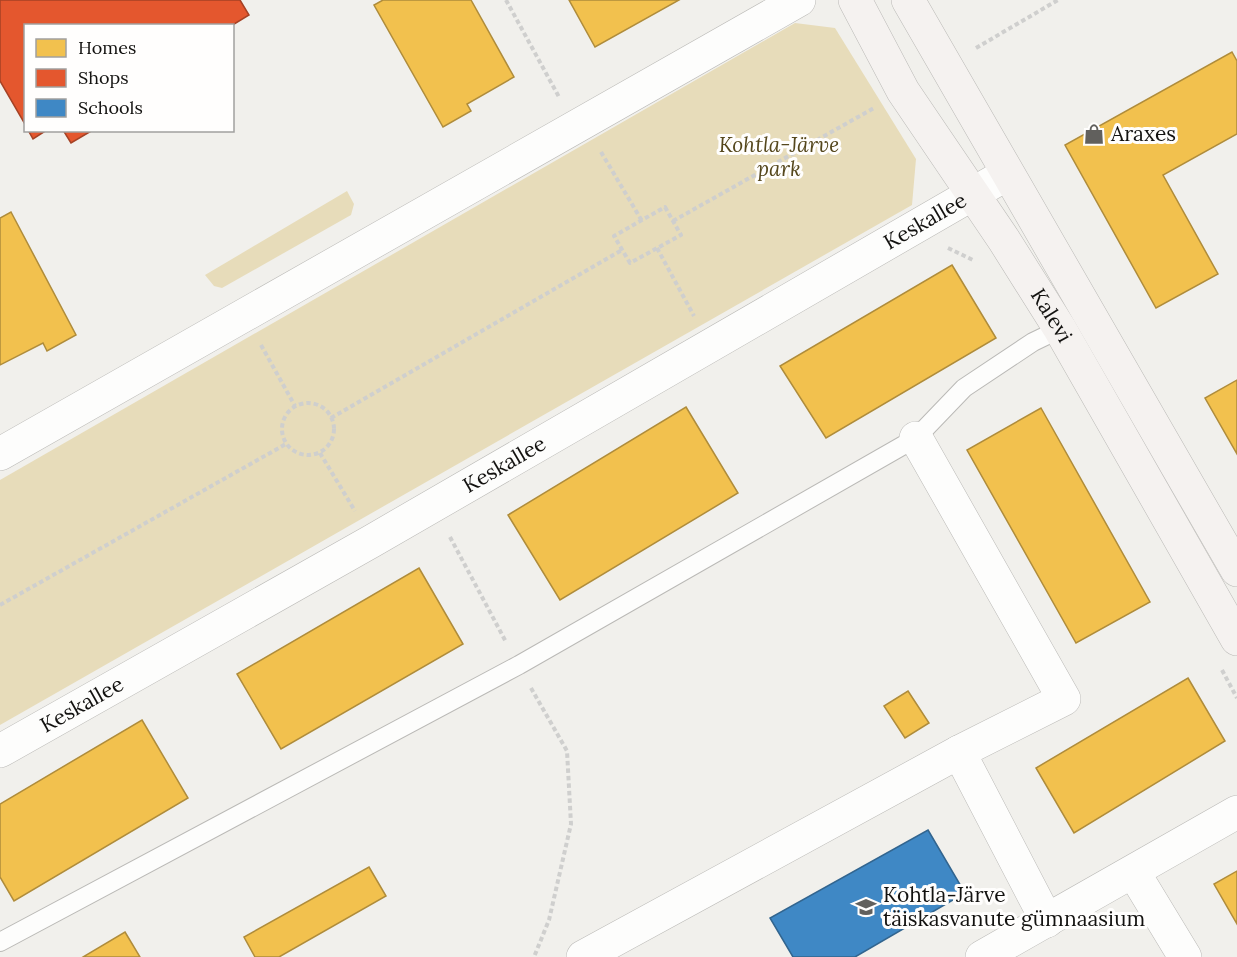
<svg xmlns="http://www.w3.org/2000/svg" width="1237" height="957" font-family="Lora,serif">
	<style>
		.green { fill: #e7dcba }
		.homes { fill: #f2c14e; stroke: #af8c3b; stroke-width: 1.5 }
		.shops { fill: #e4572e; stroke: #a54225; stroke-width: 1.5 }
		.schools { fill: #3f88c5; stroke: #32658f; stroke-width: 1.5 }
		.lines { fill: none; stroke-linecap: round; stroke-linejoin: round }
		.lane-casing { stroke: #bab9b6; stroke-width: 20 }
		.street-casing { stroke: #bab9b6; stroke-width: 34 }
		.secondary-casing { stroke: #bab9b6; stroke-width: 34 }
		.path { stroke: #cfcfce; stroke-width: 4; stroke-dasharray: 4.5 3; stroke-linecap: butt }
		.lane { stroke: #fdfdfc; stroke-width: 18 }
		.street { stroke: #fdfdfc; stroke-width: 33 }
		.secondary { stroke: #f5f2f0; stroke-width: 33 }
		.labels { text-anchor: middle; stroke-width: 6; stroke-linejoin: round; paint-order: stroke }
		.poi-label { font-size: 21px; fill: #131210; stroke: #fffefd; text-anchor: start }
		.park-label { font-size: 21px; font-style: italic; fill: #55471c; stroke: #fffefd }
		.street-label { font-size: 21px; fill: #131210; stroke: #fffefd }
	</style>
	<rect width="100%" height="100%" fill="#f1f0ec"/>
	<g class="green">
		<polygon points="795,23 835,28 916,159 912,205 0,725 0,480"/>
		<polygon points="347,191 354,204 351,215 222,288 214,286 205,275"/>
	</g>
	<g class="homes">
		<polygon points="383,0 471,0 514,77 467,104 471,111 443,127 374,5"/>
		<polygon points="569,0 679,0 595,47"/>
		<polygon points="1232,52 1237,61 1237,134 1163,175 1218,274 1156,308 1065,145"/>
		<polygon points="11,212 76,335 47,351 43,343 0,365 0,218"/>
		<polygon points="952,265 996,338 826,438 780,366"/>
		<polygon points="1237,380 1237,454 1205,398"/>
		<polygon points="686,407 738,493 560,600 508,515"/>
		<polygon points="1041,408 1150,602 1076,643 967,450"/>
		<polygon points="419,568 463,644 281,749 237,674"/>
		<polygon points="1188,678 1225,741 1074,833 1036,768"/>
		<polygon points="908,691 929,723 905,738 884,706"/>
		<polygon points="142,720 188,798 14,901 0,877 0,804"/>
		<polygon points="369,867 386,896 279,957 255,957 244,937"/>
		<polygon points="1237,871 1237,924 1214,884"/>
		<polygon points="125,932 140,957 83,957"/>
	</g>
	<g class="shops">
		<polygon points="0,0 240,0 249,15 231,26 26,26 26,126 0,81"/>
		<polygon points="28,130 47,130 33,139"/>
		<polygon points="63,130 93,130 71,143"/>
	</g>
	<polygon class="schools" points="928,830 965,893 855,957 793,957 770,918"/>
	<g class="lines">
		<g class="lane-casing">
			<polyline id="lane" points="0,942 519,665 916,438 964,388 1033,342 1060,329"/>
		</g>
		<g class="street-casing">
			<g id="street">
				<polyline points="0,454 799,0"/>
				<path id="s1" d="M0,751l372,-210 635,-367"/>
				<polyline points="959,752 1047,921"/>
				<polyline points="1134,873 1185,957"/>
				<polyline points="583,957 959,752 1064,699 916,438"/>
				<polyline points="982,957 1237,812"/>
			</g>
		</g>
		<g class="secondary-casing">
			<g id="secondary">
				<path id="s2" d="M855,0l48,91 101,149 56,89 177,310"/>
				<polyline points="908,0 1237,570"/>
			</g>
		</g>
		<g class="path">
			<polyline points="506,0 559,97"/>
			<polyline points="976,48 1058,0"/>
			<polyline points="601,152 642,221"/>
			<polygon points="665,207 681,235 630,263 614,236"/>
			<polyline points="673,221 874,108"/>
			<polyline points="657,248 694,316"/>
			<polyline points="948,248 973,260"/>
			<polyline points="261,345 295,406"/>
			<circle cx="308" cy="429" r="26"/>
			<polyline points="331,418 622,250"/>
			<polyline points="320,453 355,511"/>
			<polyline points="450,537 506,642"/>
			<polyline points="0,605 286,444"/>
			<polyline points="1222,670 1237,698"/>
			<polyline points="531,688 567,751 571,824 549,920 534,957"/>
		</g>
		<use href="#lane" class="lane"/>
		<use href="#street" class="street"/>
		<use href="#secondary" class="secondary"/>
	</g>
	<defs>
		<g id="shop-bare" transform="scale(1.62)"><path d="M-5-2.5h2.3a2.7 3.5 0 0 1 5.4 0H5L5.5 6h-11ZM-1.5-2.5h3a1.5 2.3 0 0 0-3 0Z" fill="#61605d" stroke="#fffefd" stroke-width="2.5" paint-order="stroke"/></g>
		<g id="school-bare" transform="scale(1.62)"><path d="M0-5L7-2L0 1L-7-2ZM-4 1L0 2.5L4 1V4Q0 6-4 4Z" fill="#61605d" stroke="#fffefd" stroke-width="2.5" paint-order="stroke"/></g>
	</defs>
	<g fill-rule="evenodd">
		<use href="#shop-bare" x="1094" y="134"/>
		<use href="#school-bare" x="866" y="907"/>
	</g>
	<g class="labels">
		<g class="poi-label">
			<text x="1111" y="141">Araxes</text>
			<text x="883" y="902">Kohtla-Järve<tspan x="883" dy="24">täiskasvanute gümnaasium</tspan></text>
		</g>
		<g class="park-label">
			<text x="779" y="152">Kohtla-Järve<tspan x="779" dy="24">park</tspan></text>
		</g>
		<g class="street-label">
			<text dy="7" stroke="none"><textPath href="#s1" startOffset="1066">Keskallee</textPath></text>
			<text dy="7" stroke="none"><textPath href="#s2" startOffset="372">Kalevi</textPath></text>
			<text dy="7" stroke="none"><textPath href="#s1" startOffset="580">Keskallee</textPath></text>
			<text dy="7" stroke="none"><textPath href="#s1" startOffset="94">Keskallee</textPath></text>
		</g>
	</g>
	<rect x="24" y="24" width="210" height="108" fill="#fffefd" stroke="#a1a09e" stroke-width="1.5"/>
	<rect x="36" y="39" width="30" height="18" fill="#f2c14e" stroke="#a1a09e" stroke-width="1.5"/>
	<text x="78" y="54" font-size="18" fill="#131210">Homes</text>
	<rect x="36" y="69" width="30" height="18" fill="#e4572e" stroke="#a1a09e" stroke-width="1.5"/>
	<text x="78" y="84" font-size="18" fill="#131210">Shops</text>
	<rect x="36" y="99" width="30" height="18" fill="#3f88c5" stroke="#a1a09e" stroke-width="1.5"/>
	<text x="78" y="114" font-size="18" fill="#131210">Schools</text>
</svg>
